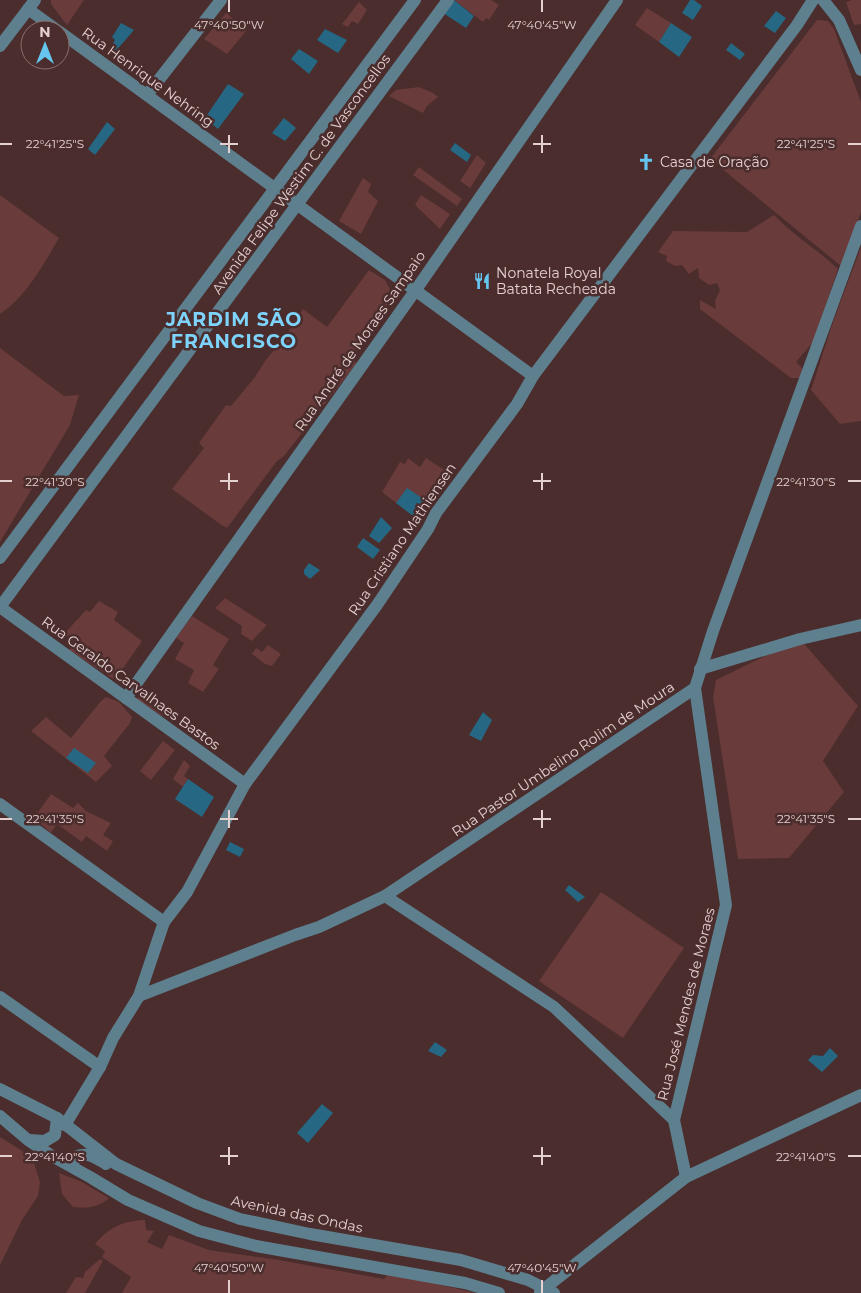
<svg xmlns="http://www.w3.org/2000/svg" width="861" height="1293" font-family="Montserrat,sans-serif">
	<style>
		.green { fill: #693b3a }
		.water { fill: #266883 }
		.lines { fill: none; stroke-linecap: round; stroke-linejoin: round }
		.minor { stroke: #5e7f8e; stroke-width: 12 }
		.ticks { fill: none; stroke: #e4d1cf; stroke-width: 2 }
		.labels { text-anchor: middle; stroke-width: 5; stroke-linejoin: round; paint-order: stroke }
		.street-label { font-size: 14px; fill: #e4d1cf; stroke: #4a2d2c }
		.poi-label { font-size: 14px; fill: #e4d1cf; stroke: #4a2d2c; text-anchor: start }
		.district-label { font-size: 19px; font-weight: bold; letter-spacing: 1px; fill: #7dd3fa; stroke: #4a2d2c }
		.ticks-label { font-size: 12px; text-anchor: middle; fill: #e4d1cf; stroke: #4a2d2c; stroke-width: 5; stroke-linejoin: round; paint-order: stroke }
	</style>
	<rect width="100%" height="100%" fill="#4a2d2c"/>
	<g class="green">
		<polygon points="51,0 84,0 67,25 51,4"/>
		<polygon points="454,0 491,0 499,5 489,20 486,18 483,22"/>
		<polygon points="852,0 861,0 861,24 854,25 846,2"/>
		<polygon points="359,2 367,10 358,24 352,21 348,27 342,24"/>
		<polygon points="647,8 671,23 659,42 635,25"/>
		<polygon points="226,13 247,30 227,54 204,39"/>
		<polygon points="817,20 828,21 834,29 861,102 861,212 841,266 710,159"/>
		<polygon points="419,87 433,93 438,97 427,106 423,113 389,96 396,90"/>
		<polygon points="477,155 486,163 470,188 460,181"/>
		<polygon points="419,167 462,199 457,206 413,175"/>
		<polygon points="363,178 371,184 368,192 378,201 361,234 339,221"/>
		<path d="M0,195l59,43c-16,27 -32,58 -59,76z"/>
		<polygon points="421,195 450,214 440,229 415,205"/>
		<path d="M774,215c19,20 44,35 64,54l-24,72 -18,21 9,9 -4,7h-10l-91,-69v-9l16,9 -1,-8 5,-11 -3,-7 -8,2 -10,-7 -1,-10 -9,6 -7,-9 -7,1 -9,-5 1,-5 -9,-4 15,-21 74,1z"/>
		<polygon points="861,247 861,421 840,424 811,390 833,322"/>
		<polygon points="369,270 385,280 393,295 387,310 353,355 356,364 284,456 277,461 227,528 220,524 172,489 204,448 199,443 226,405 231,406 255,377 265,361 284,338 303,309 327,327"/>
		<polygon points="0,348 64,396 79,395 70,425 0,542"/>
		<polygon points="408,458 420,467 426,458 453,476 440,491 436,488 428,502 407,489 396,503 382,492 400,462 405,464"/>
		<polygon points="225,598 267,625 252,641 241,634 242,626 215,608"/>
		<polygon points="99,601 118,612 114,620 142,641 115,680 69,650 76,642 64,634 86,610 90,612"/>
		<polygon points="192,616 229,639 213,665 219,669 203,692 188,683 194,670 175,659 184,643 176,638"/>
		<polygon points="800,639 858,706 823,761 844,792 789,858 738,859 713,697 716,680"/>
		<polygon points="268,645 281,654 272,666 265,664 252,654 256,648 262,652"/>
		<polygon points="144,689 167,705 162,716 137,699"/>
		<polygon points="106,697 119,702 132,717 130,723 104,756 112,766 96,782 31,731 46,717 71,738 101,701"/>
		<polygon points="163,741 175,750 151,780 140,771"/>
		<polygon points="184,760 190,766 184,776 188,779 183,787 173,779"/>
		<polygon points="51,794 73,808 78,803 86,811 111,823 103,835 113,841 107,851 86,836 82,842 57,824 51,833 34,818"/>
		<polygon points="601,892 684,948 623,1038 539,981"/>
		<polygon points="0,1137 32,1157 40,1182 38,1196 22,1220 0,1265"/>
		<path d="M59,1173l21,8 29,17c-10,9 -22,11 -36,9l-11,-13z"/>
		<path d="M145,1220l1,10 8,1 -7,11 15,7 7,-14 40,15 70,10 105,19 5,-6 87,20h-354l9,-16 -29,-20 3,-6 -10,-7c14,-17 28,-23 50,-24z"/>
		<polygon points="100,1259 103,1261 85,1293 66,1293 76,1277 83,1278 85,1272"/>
	</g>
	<g class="water">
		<polygon points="448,0 454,0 474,16 466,28 440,11"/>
		<polygon points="690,0 694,0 702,6 693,20 682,13"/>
		<polygon points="776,11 786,18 775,33 764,26"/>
		<polygon points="121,23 134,30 115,52 110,48 115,40 112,37"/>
		<polygon points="671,23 692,37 679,57 659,42"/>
		<polygon points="325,29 347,40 338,53 317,40"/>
		<polygon points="731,43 745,54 740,60 726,50"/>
		<polygon points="299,49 318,61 309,74 291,59"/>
		<polygon points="228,84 244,94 218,129 205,118"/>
		<polygon points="284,118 296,128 285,141 272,133"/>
		<polygon points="107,122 115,129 95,155 88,149"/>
		<polygon points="455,143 471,155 467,162 450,150"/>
		<polygon points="407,488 428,502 417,519 396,503"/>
		<polygon points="381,517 392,528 379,543 369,536"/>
		<polygon points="363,538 380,550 373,559 357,547"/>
		<polygon points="309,563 320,570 310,579 304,574 304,570"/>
		<polygon points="483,712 492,720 481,741 469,735"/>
		<polygon points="74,748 96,763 88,773 66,758"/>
		<polygon points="188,779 214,797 202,817 175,799"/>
		<polygon points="230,842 244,849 240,857 226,850"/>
		<polygon points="569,885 585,897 578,902 565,890"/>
		<polygon points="435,1042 447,1050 441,1057 428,1051"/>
		<polygon points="830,1048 838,1056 822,1072 808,1060 813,1055 823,1056"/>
		<polygon points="322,1104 333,1113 308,1143 297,1133"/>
	</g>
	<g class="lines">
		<g class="minor">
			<polyline points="823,0 839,20 861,70"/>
			<polyline points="28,9 57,30"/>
			<polyline points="60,32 533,376"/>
			<polyline points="0,46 35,0"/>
			<polyline points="147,95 221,0"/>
			<polyline points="0,558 415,0"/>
			<polyline points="0,607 448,0"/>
			<polyline points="0,607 245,784"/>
			<polyline points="700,669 800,639 861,625"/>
			<polyline points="126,698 415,291 617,0"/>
			<polyline points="0,804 164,922"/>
			<polyline points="385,896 554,1007 674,1120"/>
			<polyline points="139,996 295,935 319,927 385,896 695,688 713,631 861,226"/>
			<polyline points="0,997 100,1067"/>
			<polyline points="0,1089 57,1118 116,1164 197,1203 240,1219 310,1234 461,1260 528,1280 554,1293"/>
			<polyline points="0,1116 28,1140 52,1156 90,1177 128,1200 199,1231 256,1246 465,1283 499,1293"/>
			<polyline points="65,1125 100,1067 113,1038 139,996 164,922 187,892 245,784 377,605 428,529 436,513 517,404 533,376 797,25 813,0"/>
			<polyline points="29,1140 45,1141 55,1135 57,1118"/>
			<path d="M62,1160l12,1 3,-5c12,-4 19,2 29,8"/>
			<polyline points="686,1177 674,1120 726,905 695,688"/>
			<polyline points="540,1292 686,1177 861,1095"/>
		</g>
	</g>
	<path class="ticks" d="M229,0v12M542,0v12M229,135v18M542,135v18M0,144h12M220,144h18M533,144h18M848,144h13M229,473v17M542,473v17M0,481h12M220,481h18M533,481h18M848,481h13M229,810v18M542,810v18M0,819h12M220,819h18M533,819h18M848,819h13M229,1147v18M542,1147v18M0,1156h12M220,1156h18M533,1156h18M848,1156h13M229,1280v13M542,1280v13"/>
	<defs>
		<g id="church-bare" transform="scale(1.35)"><path d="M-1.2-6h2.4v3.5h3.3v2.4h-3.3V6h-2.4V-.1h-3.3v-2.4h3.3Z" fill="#65c5ee" stroke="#4a2d2c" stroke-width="2.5" paint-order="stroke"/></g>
		<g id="restaurant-bare" transform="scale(1.35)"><path d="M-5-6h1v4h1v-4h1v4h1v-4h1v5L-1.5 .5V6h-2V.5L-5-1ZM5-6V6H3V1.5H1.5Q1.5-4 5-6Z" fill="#65c5ee" stroke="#4a2d2c" stroke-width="2.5" paint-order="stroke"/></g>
	</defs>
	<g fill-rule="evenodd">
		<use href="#church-bare" x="646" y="162"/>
		<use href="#restaurant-bare" x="482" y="281"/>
	</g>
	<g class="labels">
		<g class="street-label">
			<text transform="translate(148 77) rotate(36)" y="5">Rua Henrique Nehring</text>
			<text transform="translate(301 174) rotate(-54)" y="5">Avenida Felipe Westim C. de Vasconcellos</text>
			<text transform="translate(360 341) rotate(-55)" y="5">Rua André de Moraes Sampaio</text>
			<text transform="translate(402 539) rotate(-56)" y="5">Rua Cristiano Mathiensen</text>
			<text transform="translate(131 683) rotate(36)" y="5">Rua Geraldo Carvalhaes Bastos</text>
			<text transform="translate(563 759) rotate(-34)" y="5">Rua Pastor Umbelino Rolim de Moura</text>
			<text transform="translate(686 1004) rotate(-76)" y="5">Rua José Mendes de Moraes</text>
			<text transform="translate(297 1214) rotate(12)" y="5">Avenida das Ondas</text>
		</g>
		<g class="poi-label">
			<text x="660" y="167">Casa de Oração</text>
			<text x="496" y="278">Nonatela Royal<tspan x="496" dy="16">Batata Recheada</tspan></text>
		</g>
		<g class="district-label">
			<text x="234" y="326">JARDIM SÃO<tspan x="234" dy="22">FRANCISCO</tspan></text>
		</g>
	</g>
	<g class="ticks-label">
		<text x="229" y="29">47°40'50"W</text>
		<text x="542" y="29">47°40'45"W</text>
		<text x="55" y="148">22°41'25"S</text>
		<text x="806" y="148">22°41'25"S</text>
		<text x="55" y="486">22°41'30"S</text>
		<text x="806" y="486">22°41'30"S</text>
		<text x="55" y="823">22°41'35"S</text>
		<text x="806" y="823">22°41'35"S</text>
		<text x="55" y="1161">22°41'40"S</text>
		<text x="806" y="1161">22°41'40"S</text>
		<text x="229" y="1272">47°40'50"W</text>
		<text x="542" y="1272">47°40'45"W</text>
	</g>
	<g transform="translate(45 45)"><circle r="24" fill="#4a2d2c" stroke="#886f6d"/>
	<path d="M0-4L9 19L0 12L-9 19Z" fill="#65c5ee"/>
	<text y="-8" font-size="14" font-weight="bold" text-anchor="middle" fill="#e4d1cf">N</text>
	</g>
</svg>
